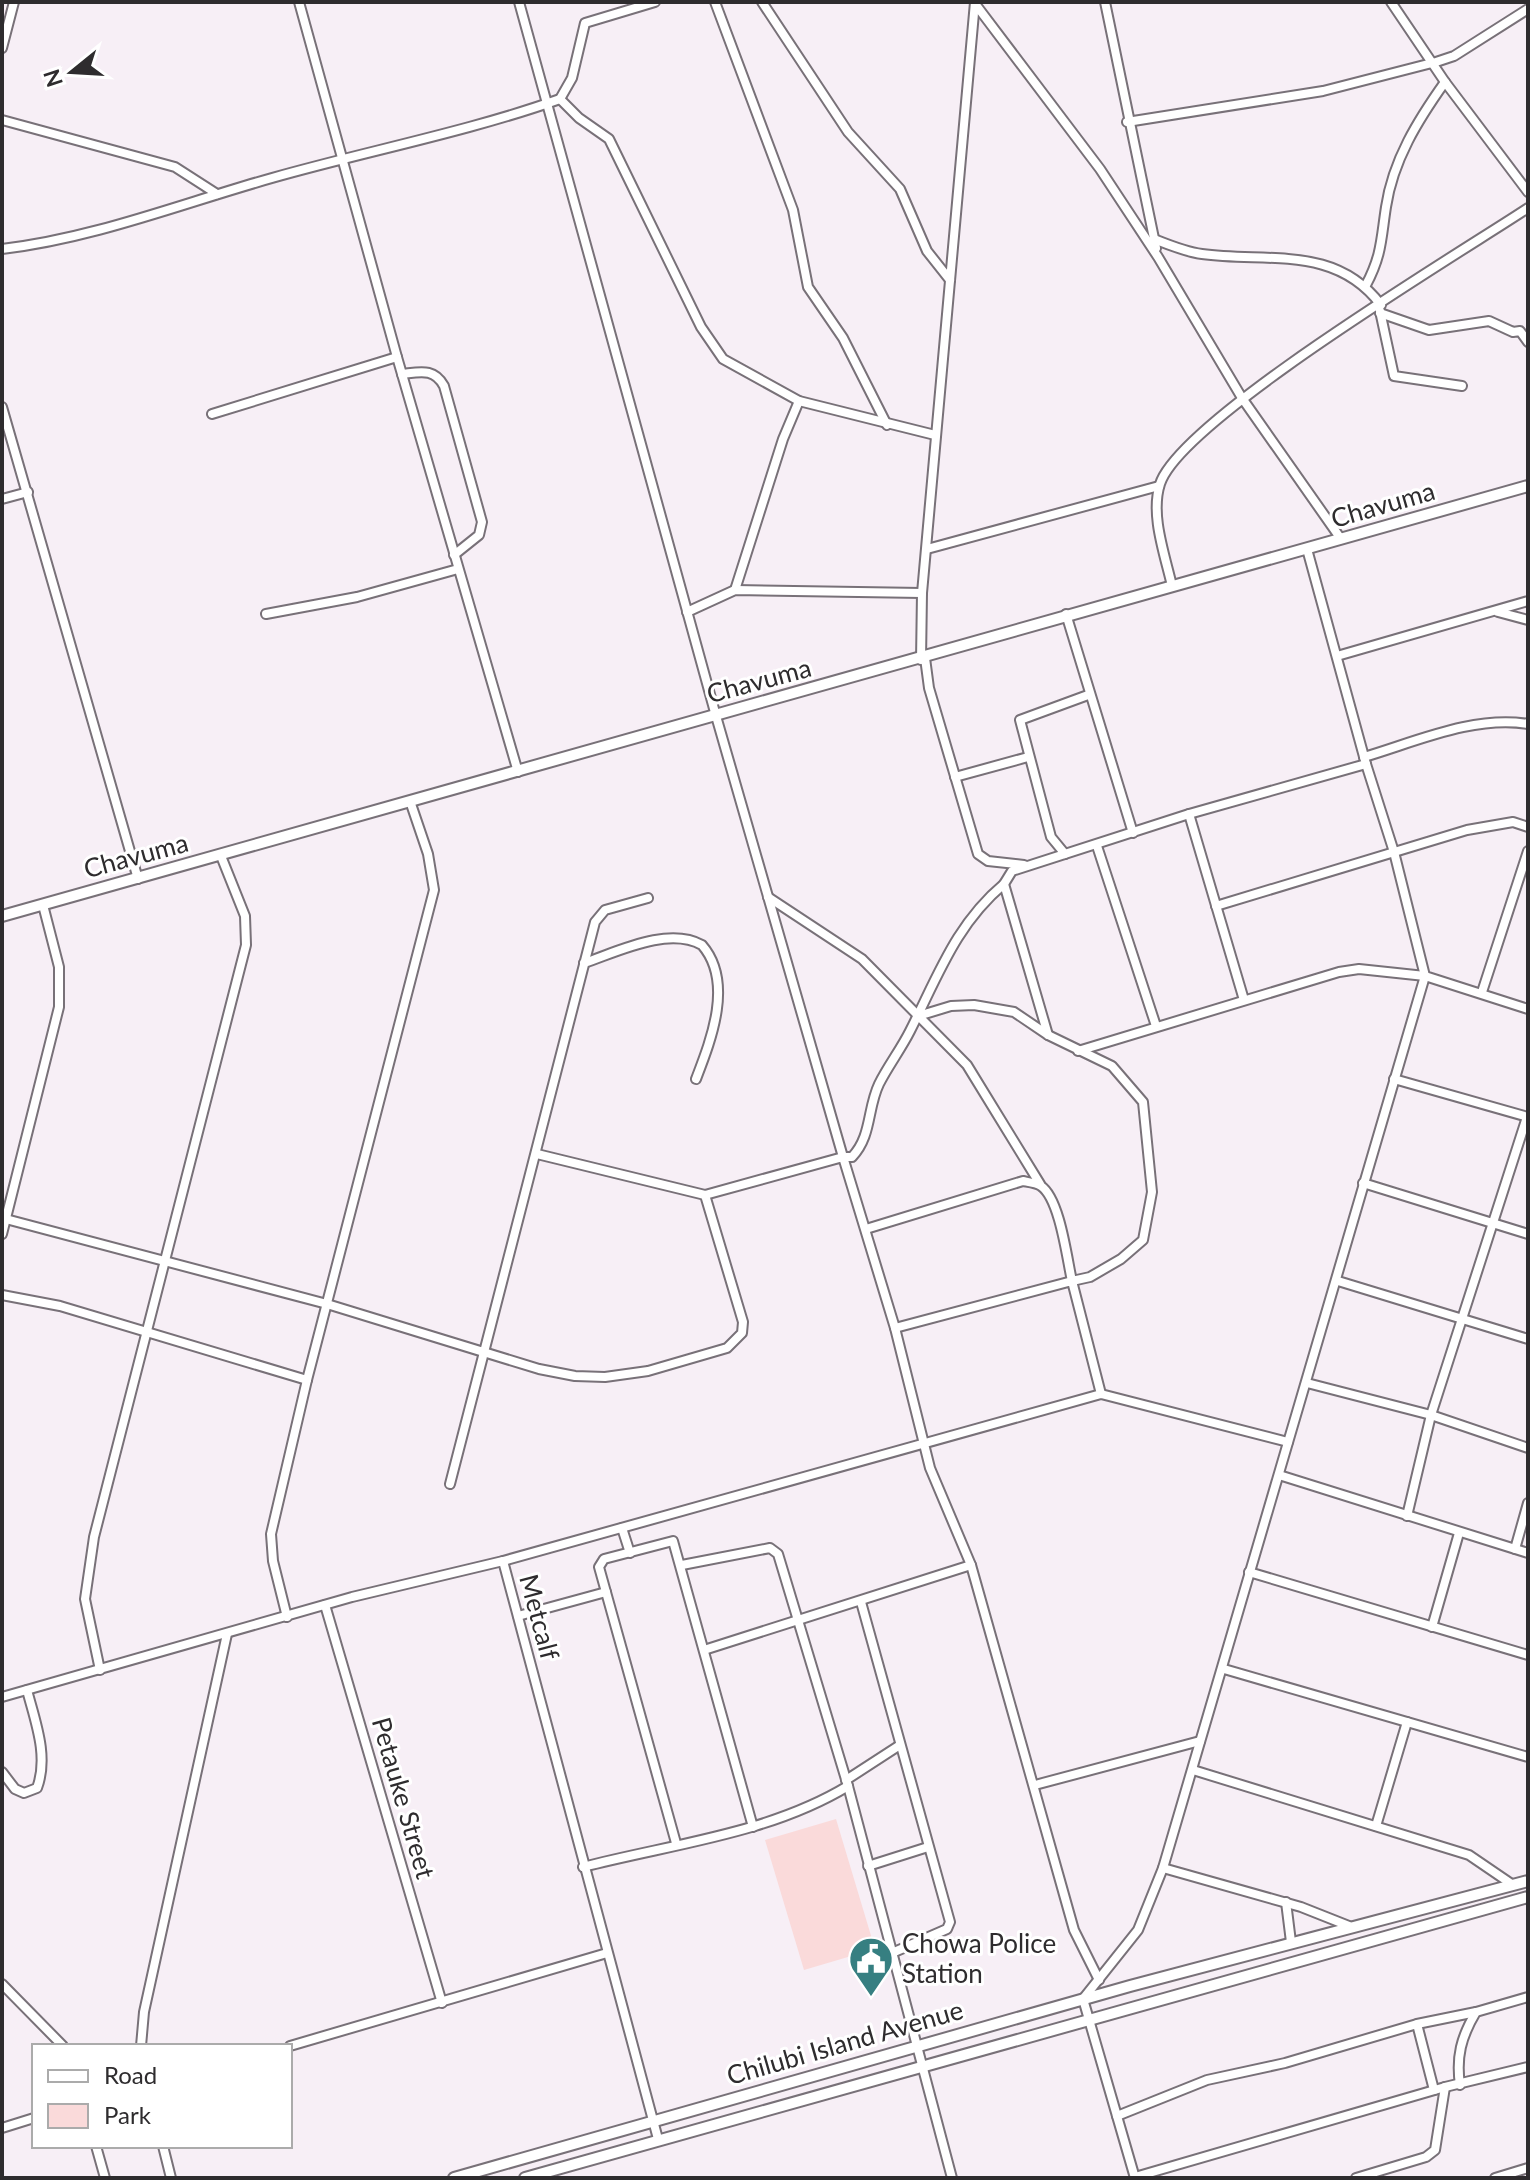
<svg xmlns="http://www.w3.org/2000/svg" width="1530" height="2180" font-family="Lato,sans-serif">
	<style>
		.green { fill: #fadada }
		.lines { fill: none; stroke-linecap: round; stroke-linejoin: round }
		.minor-casing { stroke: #787178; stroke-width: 12 }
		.tertiary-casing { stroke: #787178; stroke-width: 14 }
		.minor { stroke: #fff; stroke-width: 8 }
		.tertiary { stroke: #fff; stroke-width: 10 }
		.labels { text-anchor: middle; stroke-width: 6; stroke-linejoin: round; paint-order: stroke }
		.street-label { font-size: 26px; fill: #2e2c2e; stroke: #fff }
		.poi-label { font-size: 26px; fill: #2e2c2e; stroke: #fff; text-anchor: start }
	</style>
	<rect width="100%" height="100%" fill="#f7eff6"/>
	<polygon class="green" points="836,1819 875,1949 804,1970 765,1840"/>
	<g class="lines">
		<g class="minor-casing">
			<g id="minor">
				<polyline points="299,2 397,357 518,772"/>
				<path d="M519,2l197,714 127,441h9c20,-21 15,-48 27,-73 9,-18 22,-35 31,-53 28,-55 46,-107 94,-147"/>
				<polyline points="715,2 793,210 808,287 843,338 887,425"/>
				<polyline points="762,2 848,132 900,189 927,251 950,280"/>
				<polyline points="1105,2 1156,248"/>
				<polyline points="1391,2 1445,82 1528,192"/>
				<polyline points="976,5 1100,169 1158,257 1242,398 1341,539"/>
				<polyline points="2,48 14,2"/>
				<polyline points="1433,63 1454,56 1528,9"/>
				<polyline points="560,99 579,118 609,139 701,327 723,359 799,401 935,435"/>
				<polyline points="2,120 175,167 217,194"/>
				<polyline points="1127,122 1323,91 1432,63"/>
				<path d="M1154,239c15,6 32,13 48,15 65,9 133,-10 179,51"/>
				<path d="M2,249c93,-11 181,-46 270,-71 95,-27 195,-46 288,-79l12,-21 13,-55 70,-21"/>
				<path d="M1366,285c16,-30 15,-46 20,-78 7,-47 32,-87 59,-125"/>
				<polyline points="1380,311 1394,376 1462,386"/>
				<polyline points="1380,313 1429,330 1489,321 1513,332 1520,331 1528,342"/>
				<path d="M402,374c19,-2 32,-6 42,12l38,136 -3,13 -25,20"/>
				<polyline points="2,407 138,879"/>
				<polyline points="212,414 397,357"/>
				<polyline points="2,499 28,492"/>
				<polyline points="927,549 1159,486"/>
				<polyline points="1307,549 1366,764 1394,852 1425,976 1528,1009"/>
				<path d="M1172,586c-7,-31 -22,-71 -12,-102 20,-64 300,-231 368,-276"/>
				<polyline points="735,590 783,439 799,401"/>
				<polyline points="687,612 735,590 922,593"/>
				<polyline points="1498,612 1528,620"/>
				<polyline points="266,614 357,597 458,569"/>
				<polyline points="1066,614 1133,833"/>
				<polyline points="1337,656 1528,601"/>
				<polyline points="925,658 929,688 978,854 988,861 1024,865"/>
				<polyline points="921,660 922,593 975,2"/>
				<path d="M1364,757c51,-15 110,-42 164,-33"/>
				<polyline points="955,777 1028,757"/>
				<polyline points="1189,814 1244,1000"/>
				<polyline points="1097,846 1156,1026"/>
				<polyline points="1065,854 1051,837 1020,720 1088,695"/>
				<polyline points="768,897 862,959 967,1065 1040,1184"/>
				<polyline points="1216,906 1467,830 1513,822 1528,827"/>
				<path d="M584,963c33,-11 84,-37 118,-18 32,37 9,95 -6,134"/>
				<polyline points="1482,992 1528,851"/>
				<polyline points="1048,1035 1004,884 1012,871 1189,814 1366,764"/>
				<polyline points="1078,1051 1339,972 1359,969 1425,976 1163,1868 1138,1930 1083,1999 1135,2178"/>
				<polyline points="1394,1079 1528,1117"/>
				<polyline points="537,1154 705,1195 843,1157 895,1328 930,1468 971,1565 1074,1930 1099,1980"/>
				<polyline points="1363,1183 1528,1234"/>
				<polyline points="2,1218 327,1304 539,1369 575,1376 605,1377 648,1371 727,1348 742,1333 743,1322 705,1195"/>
				<path d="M866,1229l157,-48c5,1 14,2 18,5 19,13 26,73 31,95l18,-4 31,-18 22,-19 9,-48 -9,-90 -31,-36 -64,-31 -34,-23 -40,-7 -23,1 -33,10"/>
				<polyline points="2,1234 59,1007 59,967 43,905"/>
				<polyline points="1338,1281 1528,1339"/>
				<polyline points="2,1295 60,1306 307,1380"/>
				<polyline points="895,1328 1072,1281 1101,1394"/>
				<polyline points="1307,1383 1431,1415 1528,1448"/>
				<polyline points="1279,1475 1528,1553"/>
				<polyline points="450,1484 595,922 605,910 648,898"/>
				<polyline points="1407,1516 1431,1415 1527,1117"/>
				<polyline points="622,1528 630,1553"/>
				<polyline points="1515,1549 1528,1503"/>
				<polyline points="503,1561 658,2139"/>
				<polyline points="682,1565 770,1548 778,1554 848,1786 952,2178"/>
				<polyline points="1249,1572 1528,1655"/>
				<polyline points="861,1602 950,1922 947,1929 892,1953"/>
				<polyline points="325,1605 442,2003"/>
				<polyline points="518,1616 606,1592"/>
				<polyline points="287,1617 273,1561 271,1534 307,1380 434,890 428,854 410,801"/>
				<polyline points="1432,1627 1459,1533"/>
				<polyline points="704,1650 971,1565"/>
				<polyline points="1224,1669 1528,1757"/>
				<polyline points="100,1670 85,1599 94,1537 246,945 245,916 221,856"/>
				<polyline points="2,1697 352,1597 503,1561 1101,1394 1288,1442"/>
				<polyline points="1193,1770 1469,1855 1513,1885"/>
				<path d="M2,1772l13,17 9,4 13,-5c12,-32 -2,-67 -10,-98"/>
				<polyline points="846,1780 900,1745"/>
				<polyline points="1035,1785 1200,1741"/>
				<polyline points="1376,1826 1407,1722"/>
				<polyline points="676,1843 599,1567 604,1559 673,1541 753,1827"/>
				<polyline points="868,1866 928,1847"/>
				<path d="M583,1867c88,-23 186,-33 265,-81"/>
				<polyline points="1163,1868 1301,1907 1349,1926"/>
				<polyline points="1286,1902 1291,1942"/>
				<polyline points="2,1984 63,2046"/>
				<polyline points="1417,2024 1434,2090"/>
				<polyline points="141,2046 144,2012 227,1634"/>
				<polyline points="290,2046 607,1953"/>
				<path d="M1460,2085c-4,-28 1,-48 16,-73l52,-15"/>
				<polyline points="1117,2116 1207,2080 1285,2063 1417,2024 1476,2012"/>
				<polyline points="2,2128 34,2118"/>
				<polyline points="96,2146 105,2178"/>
				<polyline points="163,2146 171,2178"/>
				<polyline points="1135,2177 1445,2087 1528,2067"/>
				<polyline points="1356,2178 1426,2157 1435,2150 1445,2087"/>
				<polyline points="1495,2178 1528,2168"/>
			</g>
		</g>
		<g class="tertiary-casing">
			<g id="tertiary">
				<polyline points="2,916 1528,486"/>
				<polyline points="454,2178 1130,1986 1528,1881"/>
				<polyline points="525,2178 1528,1897"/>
			</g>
		</g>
		<use href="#minor" class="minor"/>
		<use href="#tertiary" class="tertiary"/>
	</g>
	<defs>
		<g id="civic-pin" transform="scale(2.3)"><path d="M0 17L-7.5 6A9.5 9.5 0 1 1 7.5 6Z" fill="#367f81" stroke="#fff"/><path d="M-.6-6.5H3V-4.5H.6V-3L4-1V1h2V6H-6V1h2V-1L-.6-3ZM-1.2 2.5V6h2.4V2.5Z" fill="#fff"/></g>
	</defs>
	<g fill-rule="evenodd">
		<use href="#civic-pin" x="871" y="1959"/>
	</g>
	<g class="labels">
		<g class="street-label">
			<text transform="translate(1383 505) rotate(-16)" y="9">Chavuma</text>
			<text transform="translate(759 681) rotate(-15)" y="9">Chavuma</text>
			<text transform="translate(136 856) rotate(-15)" y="9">Chavuma</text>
			<text transform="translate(539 1617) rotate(75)" y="9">Metcalf</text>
			<text transform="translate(403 1798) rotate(74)" y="9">Petauke Street</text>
			<text transform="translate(845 2043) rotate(-16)" y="9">Chilubi Island Avenue</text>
		</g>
		<g class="poi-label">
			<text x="902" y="1953">Chowa Police<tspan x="902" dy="30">Station</tspan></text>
		</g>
	</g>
	<rect width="1530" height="2180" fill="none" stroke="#2e2c2e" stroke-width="8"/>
	<rect x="32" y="2044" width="260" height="104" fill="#ffffff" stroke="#ababab" stroke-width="2"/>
	<rect x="48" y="2070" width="40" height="12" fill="#ffffff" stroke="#ababab" stroke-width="2"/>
	<text x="104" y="2084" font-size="24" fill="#2e2c2e">Road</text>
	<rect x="48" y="2104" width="40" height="24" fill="#fadada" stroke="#ababab" stroke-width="2"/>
	<text x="104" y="2124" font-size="24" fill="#2e2c2e">Park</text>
	<g transform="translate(72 72) rotate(252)" stroke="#ffffff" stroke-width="6" paint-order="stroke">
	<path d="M0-6L14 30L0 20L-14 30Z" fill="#2e2c2e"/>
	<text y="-12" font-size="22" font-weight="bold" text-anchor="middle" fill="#2e2c2e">N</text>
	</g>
</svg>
